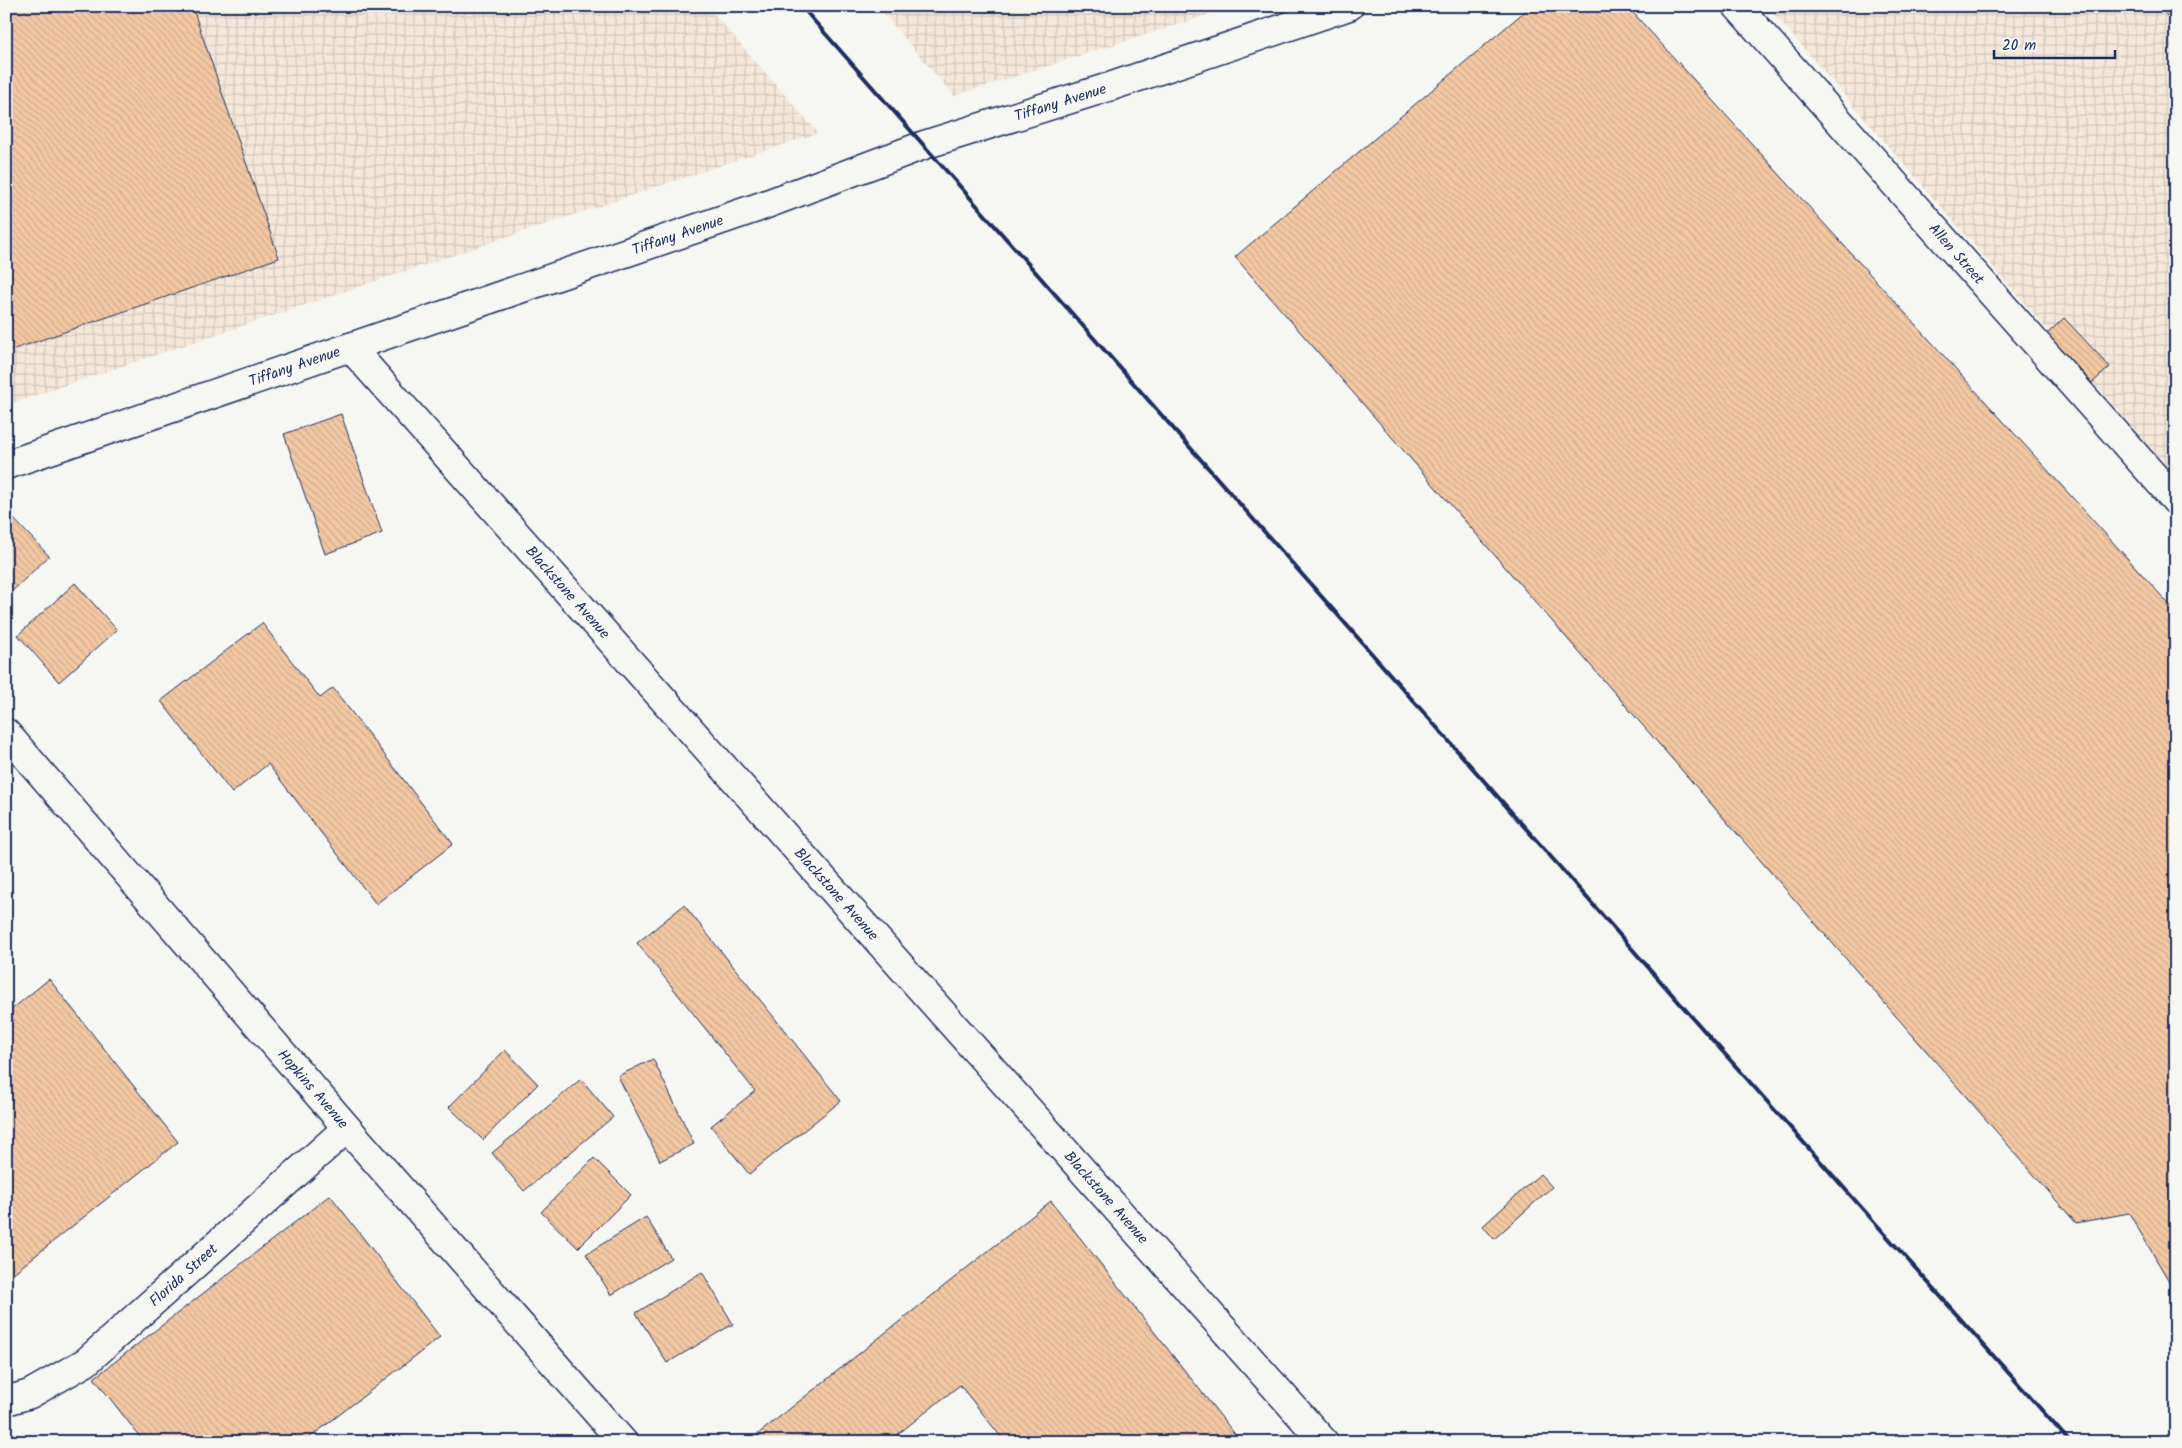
<svg xmlns="http://www.w3.org/2000/svg" width="2182" height="1448" font-family="Kalam,sans-serif">
	<style>
		.industrial { fill: url(#industrial-grid) }
		.building { fill: url(#building-back-hatch); stroke: #1b2f5e }
		.lines { fill: none; stroke-linecap: round; stroke-linejoin: round }
		.minor-casing { stroke: #1b2f5e; stroke-width: 31 }
		.minor { stroke: #f6f6f2; stroke-width: 28 }
		.rail { stroke: #1b2f5e; stroke-width: 4 }
		.labels { text-anchor: middle; stroke-width: 4.5; stroke-linejoin: round; paint-order: stroke }
		.street-label { font-size: 15px; fill: #1b2f5e; stroke: #f6f6f2 }
	</style>
	<defs>
		<pattern id="industrial-grid" width="8" height="8" patternUnits="userSpaceOnUse" patternTransform="scale(1.25)"><rect width="8" height="8" fill="#f5e8da"/><path d="M0 4h8M4 0v8" fill="none" stroke="#d1c7be"/></pattern>
		<pattern id="building-back-hatch" width="6" height="6" patternUnits="userSpaceOnUse" patternTransform="scale(1.25)"><rect width="6" height="6" fill="#f3c8a3"/><path d="M-1 5l2 2M0 0l6 6M5-1l2 2" fill="none" stroke="#d0ac8f"/></pattern>
	</defs>
	<rect width="100%" height="100%" fill="#f6f6f2"/>
	<filter id="ink" filterUnits="userSpaceOnUse"><feTurbulence type="fractalNoise" baseFrequency=".02" numOctaves="2"/><feDisplacementMap in="SourceGraphic" scale="10" xChannelSelector="R" yChannelSelector="G"/><feConvolveMatrix kernelMatrix="1 2 1 2 8 2 1 2 1" color-interpolation-filters="sRGB"/></filter>
	<g filter="url(#ink)">
		<g class="industrial">
			<polygon points="6,6 707,6 818,133 6,405"/>
			<polygon points="877,6 1235,6 954,96"/>
			<polygon points="1767,6 2176,6 2176,478"/>
		</g>
		<g class="building">
			<polygon points="6,6 192,6 279,258 6,352"/>
			<polygon points="1531,6 1627,6 2176,612 2176,1286 2173,1288 2129,1213 2076,1223 1235,257"/>
			<polygon points="2171,6 2176,6 2176,26 2164,12"/>
			<polygon points="2064,318 2110,367 2092,383 2047,334"/>
			<polygon points="341,414 382,533 325,554 284,434"/>
			<polygon points="10,515 49,556 6,597 6,519"/>
			<polygon points="75,583 117,630 59,682 18,635"/>
			<polygon points="262,623 320,698 333,688 453,844 376,904 268,764 232,793 161,701"/>
			<polygon points="684,905 841,1101 749,1174 711,1126 755,1091 637,943"/>
			<polygon points="49,979 178,1142 6,1279 6,1014"/>
			<polygon points="505,1050 538,1084 483,1140 449,1107"/>
			<polygon points="653,1059 694,1144 660,1161 618,1076"/>
			<polygon points="581,1079 613,1117 524,1191 492,1153"/>
			<polygon points="594,1158 631,1195 578,1248 541,1212"/>
			<polygon points="1540,1174 1552,1187 1494,1239 1483,1226"/>
			<polygon points="330,1195 440,1337 304,1442 144,1442 94,1378"/>
			<polygon points="1051,1201 1241,1442 1005,1442 960,1385 888,1442 748,1442"/>
			<polygon points="646,1217 671,1258 611,1295 586,1254"/>
			<polygon points="702,1272 733,1324 667,1363 636,1313"/>
		</g>
		<g class="lines">
			<g class="minor-casing">
				<g id="minor">
					<path id="s1" d="M1737,6l439,495"/>
					<path id="s2" d="M350,347l974,1095"/>
					<path id="s3" d="M6,465l753,-258 165,-62 185,-58 240,-81"/>
					<path id="s4" d="M6,733l341,395 276,314"/>
					<path id="s5" d="M6,1401l24,-7 56,-32 261,-234"/>
				</g>
			</g>
			<use href="#minor" class="minor"/>
			<polyline class="rail" points="801,6 1707,1034 2070,1442"/>
		</g>
	</g>
	<g class="labels">
		<g class="street-label">
			<text dy="5" stroke="none"><textPath href="#s3" startOffset="1115">Tiffany Avenue</textPath></text>
			<text dy="5" stroke="none"><textPath href="#s3" startOffset="710">Tiffany Avenue</textPath></text>
			<text dy="5" stroke="none"><textPath href="#s1" startOffset="331">Allen Street</textPath></text>
			<text dy="5" stroke="none"><textPath href="#s3" startOffset="305">Tiffany Avenue</textPath></text>
			<text dy="5" stroke="none"><textPath href="#s2" startOffset="328">Blackstone Avenue</textPath></text>
			<text dy="5" stroke="none"><textPath href="#s2" startOffset="732">Blackstone Avenue</textPath></text>
			<text dy="5" stroke="none"><textPath href="#s4" startOffset="470">Hopkins Avenue</textPath></text>
			<text dy="5" stroke="none"><textPath href="#s2" startOffset="1138">Blackstone Avenue</textPath></text>
			<text dy="5" stroke="none"><textPath href="#s5" startOffset="220">Florida Street</textPath></text>
		</g>
	</g>
	<rect width="2182" height="1448" fill="none" stroke="#f6f6f2" stroke-width="25"/>
	<rect x="12" y="12" width="2157" height="1423" fill="none" stroke="#1b2f5e" stroke-width="2" filter="url(#ink)"/>
	<path d="M1994 50v8h121v-8" fill="none" stroke="#1b2f5e" stroke-width="2.5"/>
	<text x="2002" y="50" font-size="15" fill="#1b2f5e" stroke="#f6f6f2" stroke-width="4" paint-order="stroke">20 m</text>
</svg>
